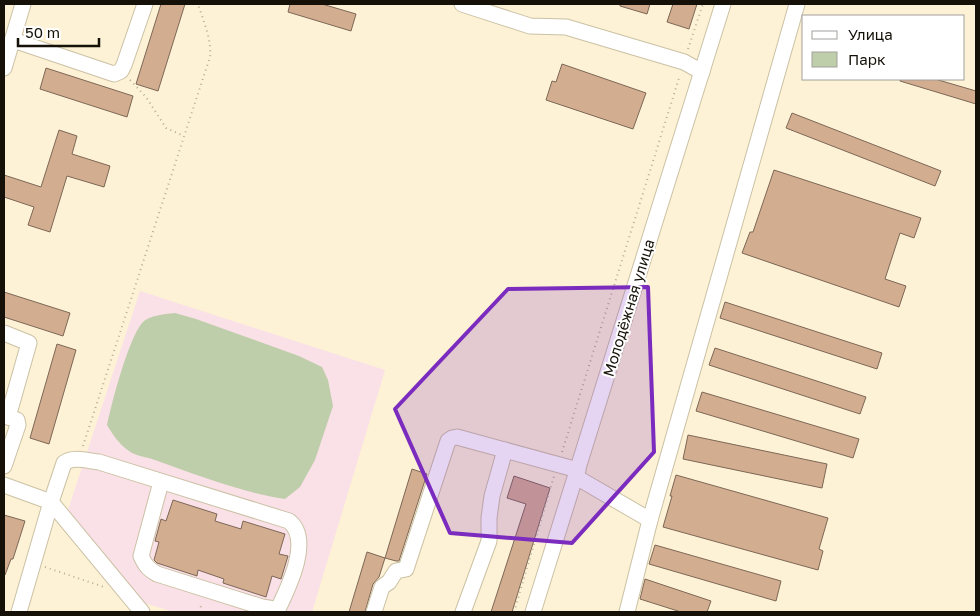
<svg xmlns="http://www.w3.org/2000/svg" width="980" height="616" font-family="'Golos Text',sans-serif">
	<style>
		.education { fill: #fae0e7 }
		.green { fill: #bfceaa }
		.building { fill: #d2ad90; stroke: #7d6756 }
		.lines { fill: none; stroke-linecap: round; stroke-linejoin: round }
		.minor-casing { stroke: #cbc1a5; stroke-width: 17 }
		.path { stroke: #b6ad96; stroke-width: 2; stroke-dasharray: 1 4; stroke-linecap: butt }
		.minor { stroke: #fff; stroke-width: 15 }
		.marked { fill: #7b2cbf; fill-opacity: 0.2; stroke: #7b2cbf; stroke-width: 4; stroke-linejoin: round }
		.labels { text-anchor: middle; stroke-width: 4; stroke-linejoin: round; paint-order: stroke }
		.street-label { font-size: 15px; fill: #151108; stroke: #fff }
	</style>
	<rect width="100%" height="100%" fill="#fdf2d5"/>
	<polygon class="education" points="140,291 385,370 312,612 174,612 141,602 67,513"/>
	<path class="green" d="M175,313l21,6 103,37 23,11 6,13 5,26 -18,54 -15,27 -15,12c-45,-7 -88,-24 -130,-39 -8,-3 -20,-4 -26,-9 -10,-7 -16,-16 -22,-26 5,-23 21,-85 35,-102 7,-8 24,-9 33,-10z"/>
	<g class="building">
		<polygon points="161,4 185,4 158,91 136,84"/>
		<polygon points="290,4 322,4 356,14 351,31 288,12"/>
		<polygon points="620,4 650,4 647,14 620,6"/>
		<polygon points="673,4 697,4 689,29 667,22"/>
		<polygon points="562,64 646,93 633,129 546,100 552,81 556,82"/>
		<polygon points="46,68 133,96 127,117 40,89"/>
		<polygon points="900,79 935,79 976,91 976,104 900,81"/>
		<polygon points="792,113 941,171 935,186 786,128"/>
		<polygon points="59,130 77,136 72,154 110,166 104,187 67,176 50,232 28,225 34,207 4,197 4,175 41,187"/>
		<polygon points="774,170 921,218 914,238 900,233 885,279 906,286 899,307 742,253 750,232 753,232"/>
		<polygon points="4,292 70,313 63,336 4,317"/>
		<polygon points="725,302 882,353 877,369 720,318"/>
		<polygon points="57,344 76,350 49,444 30,438"/>
		<polygon points="715,348 866,397 860,414 709,365"/>
		<polygon points="702,392 859,439 853,458 696,411"/>
		<polygon points="688,435 827,464 822,488 683,459"/>
		<polygon points="412,469 427,474 399,561 396,561 385,558"/>
		<polygon points="676,475 828,518 819,549 823,551 818,570 663,527 672,496 670,496"/>
		<polygon points="514,476 550,488 512,612 491,612 526,504 507,498"/>
		<polygon points="173,500 217,514 215,521 241,529 243,521 285,534 279,554 288,556 281,579 272,576 266,597 223,583 224,579 198,570 197,576 157,563 154,560 159,542 155,541 161,519 166,521"/>
		<polygon points="4,515 25,521 13,559 11,559 5,575 4,575"/>
		<polygon points="655,545 781,581 776,601 649,564"/>
		<polygon points="367,552 385,558 379,577 373,584 365,612 349,612"/>
		<polygon points="645,579 711,601 707,612 681,612 640,599"/>
	</g>
	<g class="lines">
		<g class="minor-casing">
			<g id="minor">
				<polyline points="462,4 530,26 566,27 684,62 702,72"/>
				<polyline points="13,40 114,74 121,71 124,65 145,4"/>
				<polyline points="4,68 23,4"/>
				<polyline points="4,333 29,343 8,417 4,415"/>
				<polyline points="4,466 18,425 17,420 8,417"/>
				<polyline points="576,477 650,520"/>
				<polyline points="4,485 51,502 142,612"/>
				<path d="M19,612l32,-110 13,-39c10,-7 24,-2 35,-1l190,59c23,18 0,65 -10,86l-5,2 -12,-2 -105,-33c-9,-5 -12,-9 -16,-18l20,-74"/>
				<polyline points="374,612 382,587 389,582 396,571 406,569 448,441 452,438 457,437 578,470"/>
				<polyline points="463,612 489,541 489,518 492,496 505,450"/>
				<polyline points="533,612 723,4"/>
				<polyline points="627,612 650,520 797,4"/>
			</g>
		</g>
		<g class="path">
			<polyline points="688,49 703,4"/>
			<polyline points="130,80 146,97 166,128 184,136"/>
			<path d="M83,446l127,-389c2,-17 -7,-37 -12,-53"/>
			<polyline points="562,452 680,75"/>
			<polyline points="45,567 104,587"/>
			<polyline points="199,612 202,603"/>
			<polyline points="514,612 554,476"/>
		</g>
		<use href="#minor" class="minor"/>
	</g>
	<path class="marked" d="M648,287l6,165 -82,91 -122,-10 -55,-124 113,-120z"/>
	<g class="labels">
		<g class="street-label">
			<text transform="translate(629 308) rotate(-73)" y="5">Молодёжная улица</text>
		</g>
	</g>
	<rect width="980" height="616" fill="none" stroke="#151108" stroke-width="10"/>
	<rect x="802" y="15" width="162" height="65" fill="#ffffff" stroke="#a1a09c"/>
	<rect x="812" y="31" width="25" height="8" fill="#ffffff" stroke="#a1a09c"/>
	<text x="848" y="40" font-size="15" fill="#151108">Улица</text>
	<rect x="812" y="52" width="25" height="15" fill="#bfceaa" stroke="#a1a09c"/>
	<text x="848" y="65" font-size="15" fill="#151108">Парк</text>
	<path d="M18 38v8h81v-8" fill="none" stroke="#151108" stroke-width="2.5"/>
	<text x="25" y="38" font-size="15" fill="#151108" stroke="#ffffff" stroke-width="4" paint-order="stroke">50 m</text>
</svg>
